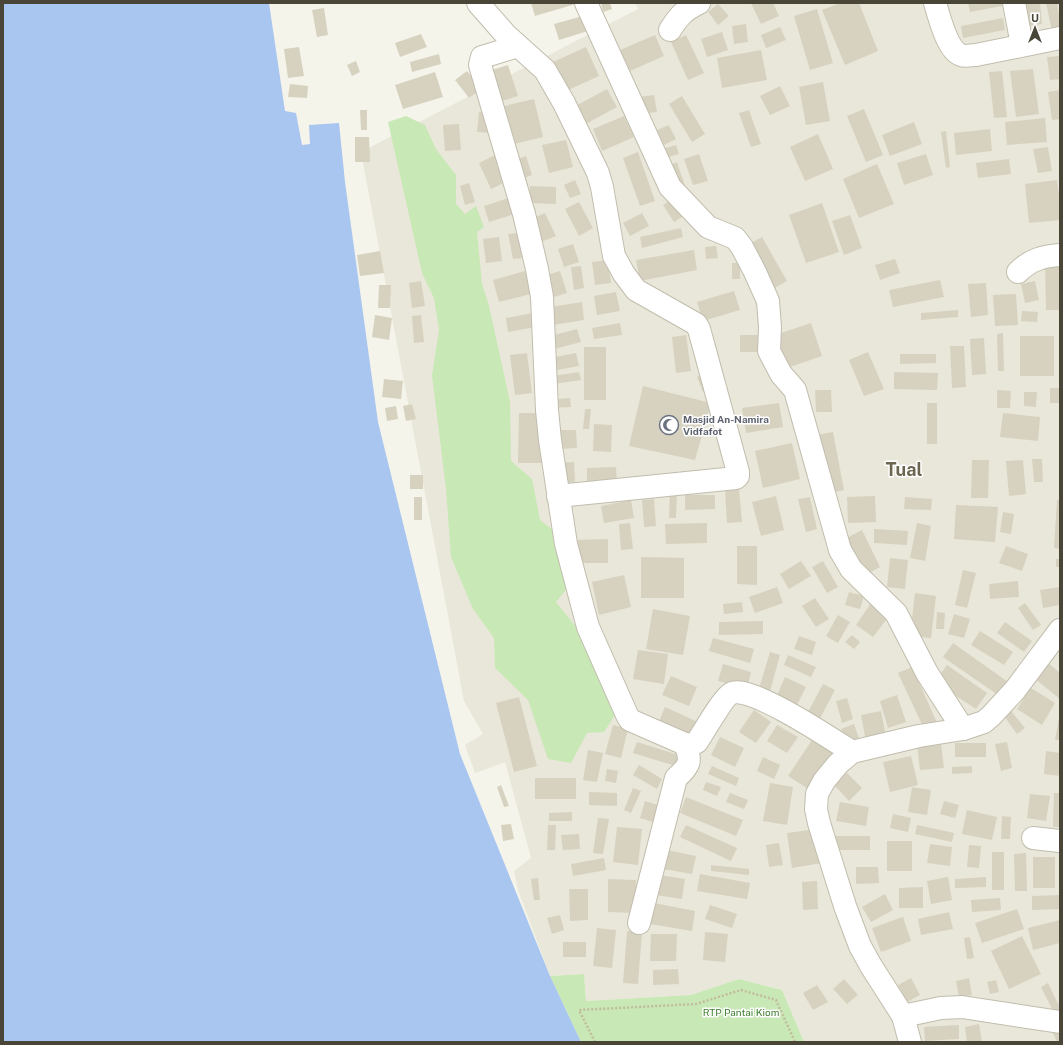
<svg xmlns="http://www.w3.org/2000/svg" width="1063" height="1045" font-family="'Public Sans',sans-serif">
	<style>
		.residential { fill: #e9e7d9 }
		.green { fill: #c8e8b5 }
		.water { fill: #a9c6f0 }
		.building { fill: #d7d2c0 }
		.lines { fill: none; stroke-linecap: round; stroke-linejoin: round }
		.street-casing { stroke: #c1bdad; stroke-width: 24 }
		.path { stroke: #c2bc9e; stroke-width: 2.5; stroke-dasharray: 2 2; stroke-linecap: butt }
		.street { stroke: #fff; stroke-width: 22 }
		.labels { text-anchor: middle; stroke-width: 3; stroke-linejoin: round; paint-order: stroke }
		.worship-label { font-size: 10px; font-weight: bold; fill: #5b616d; stroke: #fff; text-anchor: start }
		.park-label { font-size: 10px; fill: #3b7b2c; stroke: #fff }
		.town-label { font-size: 18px; font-weight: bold; fill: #6c6650; stroke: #fff }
	</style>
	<rect width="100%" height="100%" fill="#f5f4eb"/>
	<polygon class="residential" points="635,3 1060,3 1060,1042 804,1042 782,990 739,979 691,995 586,1001 584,974 550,976 518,890 514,871 531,858 505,762 475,773 465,745 483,734 464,701 361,152 638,9"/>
	<g class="green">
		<polygon points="406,116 425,125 436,149 456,175 456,204 465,214 476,206 484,227 477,232 482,284 489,306 510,402 511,461 532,479 540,520 557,533 570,585 556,602 577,628 602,666 621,706 604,732 587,733 571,763 548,759 528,700 495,668 494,638 473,609 451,557 446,489 432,375 439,330 434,298 422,273 388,122"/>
		<polygon points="584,974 586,1001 691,995 739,979 782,990 804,1042 581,1042 550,976"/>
	</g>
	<polygon class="water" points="3,3 269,3 285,111 296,113 302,145 310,144 309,125 339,123 345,182 378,422 460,754 550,976 581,1042 3,1042"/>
	<g class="building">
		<polygon points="531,3 579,3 535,16"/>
		<polygon points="601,3 610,3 612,9 603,12"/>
		<polygon points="751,3 773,3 779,16 761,24"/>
		<polygon points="840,3 859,3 878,51 845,65 822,10"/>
		<polygon points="968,3 1002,3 1002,6 970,12"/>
		<polygon points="1023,3 1040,3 1042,24 1025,26"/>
		<polygon points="1046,3 1057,3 1060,20 1060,30 1052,31"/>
		<polygon points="718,4 729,16 718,25 708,12"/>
		<polygon points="324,8 328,35 317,37 312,10"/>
		<polygon points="817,9 833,63 810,70 794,16"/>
		<polygon points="583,16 588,31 559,40 554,24"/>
		<polygon points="1003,18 1005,30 963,38 961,26"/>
		<polygon points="746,24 748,42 734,44 732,26"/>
		<polygon points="780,27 786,40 766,48 761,35"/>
		<polygon points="722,32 728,50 707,57 701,39"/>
		<polygon points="421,34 427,47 400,57 395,43"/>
		<polygon points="655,35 664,56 630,71 620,50"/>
		<polygon points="686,35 704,73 688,80 671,42"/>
		<polygon points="299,47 304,76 288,78 284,49"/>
		<polygon points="586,47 599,76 566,91 553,62"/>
		<polygon points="761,50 767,80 722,88 717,58"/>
		<polygon points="439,54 441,64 412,72 410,62"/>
		<polygon points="1060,56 1060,79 1050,80 1047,57"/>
		<polygon points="356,61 360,72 352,76 347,65"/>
		<polygon points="508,65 518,96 499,102 489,71"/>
		<polygon points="1033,69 1039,114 1016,117 1010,71"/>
		<polygon points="467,71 481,89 469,98 455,80"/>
		<polygon points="1002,71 1007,117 994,118 989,72"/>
		<polygon points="435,72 443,97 403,109 395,85"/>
		<polygon points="823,82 830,121 806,125 799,87"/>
		<polygon points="290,84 308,86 307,98 288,97"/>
		<polygon points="780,86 790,106 770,115 760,96"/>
		<polygon points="607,89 617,107 582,126 572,108"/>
		<polygon points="1060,90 1060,119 1052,120 1048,92"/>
		<polygon points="654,95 657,112 640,114 637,97"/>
		<polygon points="682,96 705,134 692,142 669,104"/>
		<polygon points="534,99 543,137 510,145 500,107"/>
		<polygon points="864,109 883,155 866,162 847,116"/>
		<polygon points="360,110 367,110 367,130 361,130"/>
		<polygon points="749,110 761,144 751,147 739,113"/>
		<polygon points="479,112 493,113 491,133 477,132"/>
		<polygon points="624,116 634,137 602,151 593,129"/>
		<polygon points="1045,118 1047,142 1007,145 1005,122"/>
		<polygon points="914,122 922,144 890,156 882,135"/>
		<polygon points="459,124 461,150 445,151 443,125"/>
		<polygon points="669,125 676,139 664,145 657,130"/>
		<polygon points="990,129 992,151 956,155 954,133"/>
		<polygon points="946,131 950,167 946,168 941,132"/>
		<polygon points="818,134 833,169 805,181 790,147"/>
		<polygon points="355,137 369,137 370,162 355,162"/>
		<polygon points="566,140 573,167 549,173 542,145"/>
		<polygon points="676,145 679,154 665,158 662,149"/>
		<polygon points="1048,147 1052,171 1038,173 1033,149"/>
		<polygon points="638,152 655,201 640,206 623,158"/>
		<polygon points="499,153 512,179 491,189 479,163"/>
		<polygon points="699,154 708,181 693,185 684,159"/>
		<polygon points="926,154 933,175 904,185 897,163"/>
		<polygon points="526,156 532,175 519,180 512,161"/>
		<polygon points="1009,159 1011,174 978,178 976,163"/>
		<polygon points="677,162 685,186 681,188 672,164"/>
		<polygon points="877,164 894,204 859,218 843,179"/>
		<polygon points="575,180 581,194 570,198 564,185"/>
		<polygon points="1057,180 1060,203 1060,220 1029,223 1025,184"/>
		<polygon points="469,183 475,202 465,205 460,186"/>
		<polygon points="530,186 556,187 556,204 530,203"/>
		<polygon points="515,196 521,212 489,222 484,206"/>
		<polygon points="677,196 688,213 674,222 663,205"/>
		<polygon points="579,202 593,228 579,236 565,209"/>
		<polygon points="822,203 839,252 806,263 789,215"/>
		<polygon points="545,213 556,236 541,242 531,219"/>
		<polygon points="642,213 649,226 630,236 623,223"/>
		<polygon points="850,215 862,248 844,255 832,221"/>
		<polygon points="681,228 683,237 642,248 640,237"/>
		<polygon points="518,233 522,258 513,259 508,234"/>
		<polygon points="499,237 502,261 486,263 483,239"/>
		<polygon points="762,237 787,281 771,290 746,246"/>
		<polygon points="573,244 579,262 564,267 558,249"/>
		<polygon points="716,246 718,258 706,259 705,247"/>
		<polygon points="694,250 697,270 640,281 636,260"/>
		<polygon points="380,251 384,273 360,276 357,255"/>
		<polygon points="895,259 900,273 880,280 875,265"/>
		<polygon points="608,260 611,283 595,285 592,262"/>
		<polygon points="1060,261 1060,310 1046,310 1045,262"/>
		<rect x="732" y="263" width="8" height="16"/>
		<polygon points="581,266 584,288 574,290 571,267"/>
		<polygon points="525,271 531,294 499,302 493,280"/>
		<polygon points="560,271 567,293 554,297 547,275"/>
		<polygon points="940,280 944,297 893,307 889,290"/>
		<polygon points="421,281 425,306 412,308 409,283"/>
		<polygon points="1035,281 1039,300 1025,303 1021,284"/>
		<polygon points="986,283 988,315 971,317 968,284"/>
		<polygon points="379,285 391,285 390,308 378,308"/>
		<polygon points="734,291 740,310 703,321 697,302"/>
		<polygon points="616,292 620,311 597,315 594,296"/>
		<polygon points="1016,294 1018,325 995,326 993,295"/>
		<polygon points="582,302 584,320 553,325 550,307"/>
		<polygon points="958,310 958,317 921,320 921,313"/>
		<polygon points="1022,311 1038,312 1037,322 1021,321"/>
		<polygon points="538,312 541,326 508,332 506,318"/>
		<polygon points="375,315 392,318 389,340 372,337"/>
		<polygon points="421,315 424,342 414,343 412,316"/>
		<polygon points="620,323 622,335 594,339 592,328"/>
		<polygon points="811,323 822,356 784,369 772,336"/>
		<polygon points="577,329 581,342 554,349 550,336"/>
		<polygon points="1003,333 1004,371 998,371 997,334"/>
		<polygon points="686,335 691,371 676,373 672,337"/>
		<rect x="740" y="335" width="19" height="17"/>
		<rect x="1020" y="336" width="34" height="40"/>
		<polygon points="984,338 986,374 972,375 970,339"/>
		<polygon points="950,346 964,346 966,387 952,388"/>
		<rect x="584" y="347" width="22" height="53"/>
		<polygon points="868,352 884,389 864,396 849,360"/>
		<polygon points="527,353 532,393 515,395 510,355"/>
		<polygon points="576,353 579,366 557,370 555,357"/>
		<polygon points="900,354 936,354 936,363 900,364"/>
		<polygon points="579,372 581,380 554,384 553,376"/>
		<polygon points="894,372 938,373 937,390 894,389"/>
		<polygon points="704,374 709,390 703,392 697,377"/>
		<polygon points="384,379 403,381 401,399 382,397"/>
		<polygon points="643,386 711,403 695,460 629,446"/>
		<rect x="1050" y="388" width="10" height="15"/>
		<polygon points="815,390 831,390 832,412 816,412"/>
		<polygon points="997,390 1011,391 1010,408 997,408"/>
		<polygon points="1024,392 1037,392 1036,407 1024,406"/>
		<polygon points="570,398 571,407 548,408 547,400"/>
		<polygon points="779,403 783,427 746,433 742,408"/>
		<rect x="927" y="403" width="10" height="41"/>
		<polygon points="412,404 416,419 406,421 403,406"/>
		<polygon points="396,406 398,419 387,421 385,408"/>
		<polygon points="585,409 591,409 589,429 583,429"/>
		<polygon points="519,413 543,413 542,463 518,463"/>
		<polygon points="1003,413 1040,417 1038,441 1000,437"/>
		<polygon points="594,424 612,425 611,452 593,451"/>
		<polygon points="557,430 576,430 577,448 558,449"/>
		<polygon points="833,432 844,490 829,493 817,435"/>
		<polygon points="792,443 800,479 763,488 755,451"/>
		<polygon points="1032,459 1042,459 1043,482 1034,482"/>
		<polygon points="972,460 989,460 988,498 971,498"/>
		<polygon points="1023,460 1026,494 1009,496 1006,461"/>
		<polygon points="574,462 575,482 560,483 559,463"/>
		<polygon points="616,467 617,483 587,484 587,468"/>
		<rect x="410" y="475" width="13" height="14"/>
		<polygon points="739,489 742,522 727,523 725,490"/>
		<polygon points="670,490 677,491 676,518 669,518"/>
		<polygon points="685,495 715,495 715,509 685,510"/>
		<polygon points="776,496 784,530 761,536 752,502"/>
		<polygon points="875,496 876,522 848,523 847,497"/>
		<rect x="414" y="497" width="8" height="23"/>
		<polygon points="810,497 817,529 806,532 798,499"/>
		<polygon points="905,497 932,499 931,510 904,509"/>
		<polygon points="654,499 656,526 644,527 642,500"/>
		<polygon points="631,500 634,518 604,523 601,506"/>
		<polygon points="1057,500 1060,500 1060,549 1054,548"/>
		<polygon points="956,505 998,507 995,542 954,539"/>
		<polygon points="1003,512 1014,514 1011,534 1000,532"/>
		<polygon points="630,523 633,549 621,550 619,524"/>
		<polygon points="707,523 707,543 666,544 665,524"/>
		<polygon points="917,523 931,526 925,561 910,558"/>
		<polygon points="874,529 908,531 907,545 874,543"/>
		<polygon points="862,530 880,567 860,578 841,541"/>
		<polygon points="608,539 608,563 574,563 574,540"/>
		<polygon points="737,546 757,546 757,585 737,584"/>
		<polygon points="1006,546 1028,554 1022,571 999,563"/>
		<polygon points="641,557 684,558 684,598 641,598"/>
		<polygon points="890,558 908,560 905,589 887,587"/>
		<rect x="1056" y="559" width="4" height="8"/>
		<polygon points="801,561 811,576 789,589 780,574"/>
		<polygon points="823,561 838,587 827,593 812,567"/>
		<polygon points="963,570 976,573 967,608 955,605"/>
		<polygon points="624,575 631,607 599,615 592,582"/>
		<polygon points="1018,581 1019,597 990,599 989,584"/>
		<polygon points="777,587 783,603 755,613 749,597"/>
		<polygon points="1060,587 1060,605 1043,608 1040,590"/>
		<polygon points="849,592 864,596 860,609 845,605"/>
		<polygon points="915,593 936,596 931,638 910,636"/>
		<polygon points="815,598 829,619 816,627 802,606"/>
		<polygon points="742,602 743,612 724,614 723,604"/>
		<polygon points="871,603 889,616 873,637 856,625"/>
		<polygon points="1025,603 1041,625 1033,630 1018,608"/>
		<polygon points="653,609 690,616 683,655 646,649"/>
		<polygon points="937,612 945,613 944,629 936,629"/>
		<polygon points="954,614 970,619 964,638 948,634"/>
		<polygon points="838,615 850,622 838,643 826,636"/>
		<polygon points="763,621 763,634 719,635 719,622"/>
		<polygon points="1005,622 1032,641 1024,652 997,633"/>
		<polygon points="980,631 1013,652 1004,665 971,645"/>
		<polygon points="852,635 860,642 854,649 845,642"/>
		<polygon points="799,636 816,642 812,655 794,649"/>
		<polygon points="713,638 754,649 750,663 709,651"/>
		<polygon points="953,643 1011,684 1001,697 943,657"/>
		<polygon points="638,650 668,654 664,684 633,679"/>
		<polygon points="770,652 780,655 769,695 758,692"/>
		<polygon points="788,655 816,667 811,677 784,665"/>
		<polygon points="1047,662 1060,673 1060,699 1034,678"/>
		<polygon points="723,664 751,672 747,689 718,681"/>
		<polygon points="947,665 987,693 976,709 935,682"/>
		<polygon points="912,667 938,725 925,731 898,673"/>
		<polygon points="671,676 697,687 689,706 662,695"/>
		<polygon points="785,677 806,687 795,709 775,700"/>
		<polygon points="823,684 835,690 818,722 806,716"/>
		<polygon points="1031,688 1055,703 1042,725 1017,709"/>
		<polygon points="897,695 906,722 888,728 880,701"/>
		<polygon points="519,697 537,766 514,772 496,703"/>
		<polygon points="847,698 853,719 842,723 836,701"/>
		<polygon points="665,707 698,722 691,739 658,724"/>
		<polygon points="754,710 771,722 756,743 739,732"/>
		<polygon points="881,711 886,737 866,741 861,715"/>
		<polygon points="1011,711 1025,728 1017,734 1004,716"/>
		<polygon points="1059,717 1060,717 1060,740 1055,740"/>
		<polygon points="854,724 860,741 847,745 841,729"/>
		<polygon points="613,725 628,729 621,758 605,754"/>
		<polygon points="777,725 798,737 787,753 767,741"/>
		<polygon points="720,737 744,748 735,767 711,755"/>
		<polygon points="812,740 833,754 810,790 788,776"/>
		<polygon points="637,742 685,757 682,768 633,753"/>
		<polygon points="1007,742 1012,768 1001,771 995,744"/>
		<polygon points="941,743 944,768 920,770 917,745"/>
		<rect x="955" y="743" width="31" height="14"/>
		<polygon points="588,750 603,753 597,782 583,780"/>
		<polygon points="1046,751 1060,753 1060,776 1044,774"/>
		<polygon points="911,756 918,785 890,792 883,762"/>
		<polygon points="763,757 780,765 774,779 757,771"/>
		<polygon points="639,765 662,779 657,789 633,775"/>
		<polygon points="712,766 739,778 736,786 708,774"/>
		<polygon points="972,766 972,773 952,774 952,767"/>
		<polygon points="607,769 618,771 616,783 605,781"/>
		<polygon points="847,773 862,788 849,801 834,785"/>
		<rect x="535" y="778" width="41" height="21"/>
		<polygon points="706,782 721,787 717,796 703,790"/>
		<polygon points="770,783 793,787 787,825 763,821"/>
		<polygon points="501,785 509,806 504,807 497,787"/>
		<polygon points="912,787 931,790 927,815 908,812"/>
		<polygon points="633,788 641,791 631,813 624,810"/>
		<polygon points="589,792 617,793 617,806 589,805"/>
		<polygon points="730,793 748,800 744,809 726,802"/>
		<polygon points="1054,793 1060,793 1060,827 1053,827"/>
		<polygon points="1030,794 1050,796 1046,821 1027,818"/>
		<polygon points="686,797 743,820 736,836 680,813"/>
		<polygon points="645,801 664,807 659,824 640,818"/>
		<polygon points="944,801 959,805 955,818 940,814"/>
		<polygon points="840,802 869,807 866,826 836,821"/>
		<polygon points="967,810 997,817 992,840 962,834"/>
		<polygon points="572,812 572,821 549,821 549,813"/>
		<polygon points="893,814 911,818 908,832 890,828"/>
		<polygon points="1002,816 1011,817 1010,839 1001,839"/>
		<polygon points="598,818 609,819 603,854 593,853"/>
		<polygon points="511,824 514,839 503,841 501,825"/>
		<polygon points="548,825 556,825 555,850 547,850"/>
		<polygon points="686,825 737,848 731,861 680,837"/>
		<polygon points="917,825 954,833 952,842 915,834"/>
		<polygon points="617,827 642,829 638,865 613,862"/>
		<polygon points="816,829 822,863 792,868 787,833"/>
		<polygon points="579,834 580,849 563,850 561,835"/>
		<rect x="836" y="836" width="34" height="14"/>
		<rect x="887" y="841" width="25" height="30"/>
		<polygon points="779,843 783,865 769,867 766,845"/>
		<polygon points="930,844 952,847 950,866 927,863"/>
		<polygon points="969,845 981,846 979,868 967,867"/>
		<polygon points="667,850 696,856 692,874 663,869"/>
		<rect x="992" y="852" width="12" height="38"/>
		<polygon points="1026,853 1027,891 1015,891 1014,854"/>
		<rect x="1033" y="857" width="22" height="31"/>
		<polygon points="604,858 606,870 573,876 571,864"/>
		<polygon points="711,865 749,869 749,875 711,871"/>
		<polygon points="856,867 878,867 879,883 856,884"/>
		<polygon points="700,874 750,883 747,899 697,891"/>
		<polygon points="659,875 685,879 682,899 656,895"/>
		<polygon points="948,877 952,900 931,904 927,881"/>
		<polygon points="986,877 986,887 955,888 955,879"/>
		<polygon points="538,878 540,900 534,900 531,879"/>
		<polygon points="608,879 636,880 636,913 608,912"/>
		<polygon points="817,881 818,909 803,910 802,882"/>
		<polygon points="923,887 923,908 899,908 899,888"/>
		<polygon points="569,889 588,889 588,920 570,921"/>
		<polygon points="885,894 893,910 871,922 862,907"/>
		<polygon points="1060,895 1060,909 1032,910 1032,896"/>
		<polygon points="1000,898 1001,910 972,912 971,900"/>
		<polygon points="654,903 695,911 692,931 650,924"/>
		<polygon points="710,905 737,914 732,928 705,919"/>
		<polygon points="1017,909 1024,929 982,943 975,923"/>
		<polygon points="949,912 953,929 921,935 918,919"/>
		<polygon points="560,915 564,930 552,934 547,918"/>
		<polygon points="903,917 911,941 881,952 872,928"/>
		<polygon points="1060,920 1060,943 1033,950 1028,928"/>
		<polygon points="597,928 616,930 612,968 593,966"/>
		<polygon points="627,931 642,932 638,984 623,983"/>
		<polygon points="705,932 728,934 725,962 703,960"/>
		<polygon points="651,934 677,934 676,961 650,961"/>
		<polygon points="1022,936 1041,974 1009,989 991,951"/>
		<polygon points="970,937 974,958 967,959 964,938"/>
		<rect x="563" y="942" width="23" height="15"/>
		<polygon points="678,969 679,984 653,985 653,970"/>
		<polygon points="911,978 920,995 907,1002 898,985"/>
		<polygon points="969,978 972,995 959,997 956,981"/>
		<polygon points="844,979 858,995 847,1004 833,989"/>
		<polygon points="996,980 999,992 990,994 987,982"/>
		<polygon points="1048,983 1060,1008 1060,1015 1056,1017 1041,987"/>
		<polygon points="817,985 828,1002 813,1010 803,993"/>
		<polygon points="979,1024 982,1042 967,1042 965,1027"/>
		<polygon points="959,1025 959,1039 925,1041 924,1027"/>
		<polygon points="1060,1030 1060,1042 1057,1042 1053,1033"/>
	</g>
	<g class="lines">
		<g class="street-casing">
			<g id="street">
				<polyline points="478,3 506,35 545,70 564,103 598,173 602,187 614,256 624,274 636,290 696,324 699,329 738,472 738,476 736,478 558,496"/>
				<polyline points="586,3 670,187 708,227 735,238 742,247 755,272 768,301 770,327 769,351 781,374 795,390 840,550 851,569 896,613 927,673 963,729"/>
				<path d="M935,3c4,13 12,47 26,52 5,2 10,0 15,0l84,-17"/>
				<polyline points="1014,3 1022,45"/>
				<path d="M670,30c9,-14 13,-19 29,-27"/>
				<path d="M518,46l-36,11 -2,8 44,149 13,55 5,28 5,113 3,30 16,104 22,83 39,88 3,5 55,24 6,1 6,-3c6,-9 27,-46 35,-49 19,-8 101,47 120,59"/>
				<path d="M1018,272c12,-12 25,-16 42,-17"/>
				<polyline points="1033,838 1060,841"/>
				<path d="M639,923l37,-145c14,-12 16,-17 9,-34"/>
				<polyline points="903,1016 941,1008 962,1007 1060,1022"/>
				<polyline points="910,1042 903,1016 871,966 860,946 845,906 819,823 816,809 817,794 824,781 838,764 852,752 919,736 963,729 984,722 991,716 1015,690 1060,630"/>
			</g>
		</g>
		<polyline class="path" points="595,1042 579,1010 696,1004 741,990 776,1000 795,1042"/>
		<use href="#street" class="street"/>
	</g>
	<defs>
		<g id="mosque-ring" transform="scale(1)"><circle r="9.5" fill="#fff" stroke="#6b7280" stroke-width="1.5"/><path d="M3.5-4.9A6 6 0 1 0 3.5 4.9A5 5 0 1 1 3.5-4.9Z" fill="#6b7280"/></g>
	</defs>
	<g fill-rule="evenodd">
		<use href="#mosque-ring" x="669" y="425"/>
	</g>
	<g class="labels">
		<g class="worship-label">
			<text x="683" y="423">Masjid An-Namira<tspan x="683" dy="12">Vidfafot</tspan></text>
		</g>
		<g class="park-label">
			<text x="741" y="1016">RTP Pantai Kiom</text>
		</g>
		<g class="town-label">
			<text x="904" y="476">Tual</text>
		</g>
	</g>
	<rect width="1063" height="1045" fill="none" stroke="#494638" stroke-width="8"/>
	<g transform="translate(1035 28)" stroke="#ffffff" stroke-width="3" paint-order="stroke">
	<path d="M0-3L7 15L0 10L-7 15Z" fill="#494638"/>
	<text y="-6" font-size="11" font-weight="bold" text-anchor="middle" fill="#494638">U</text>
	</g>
</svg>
